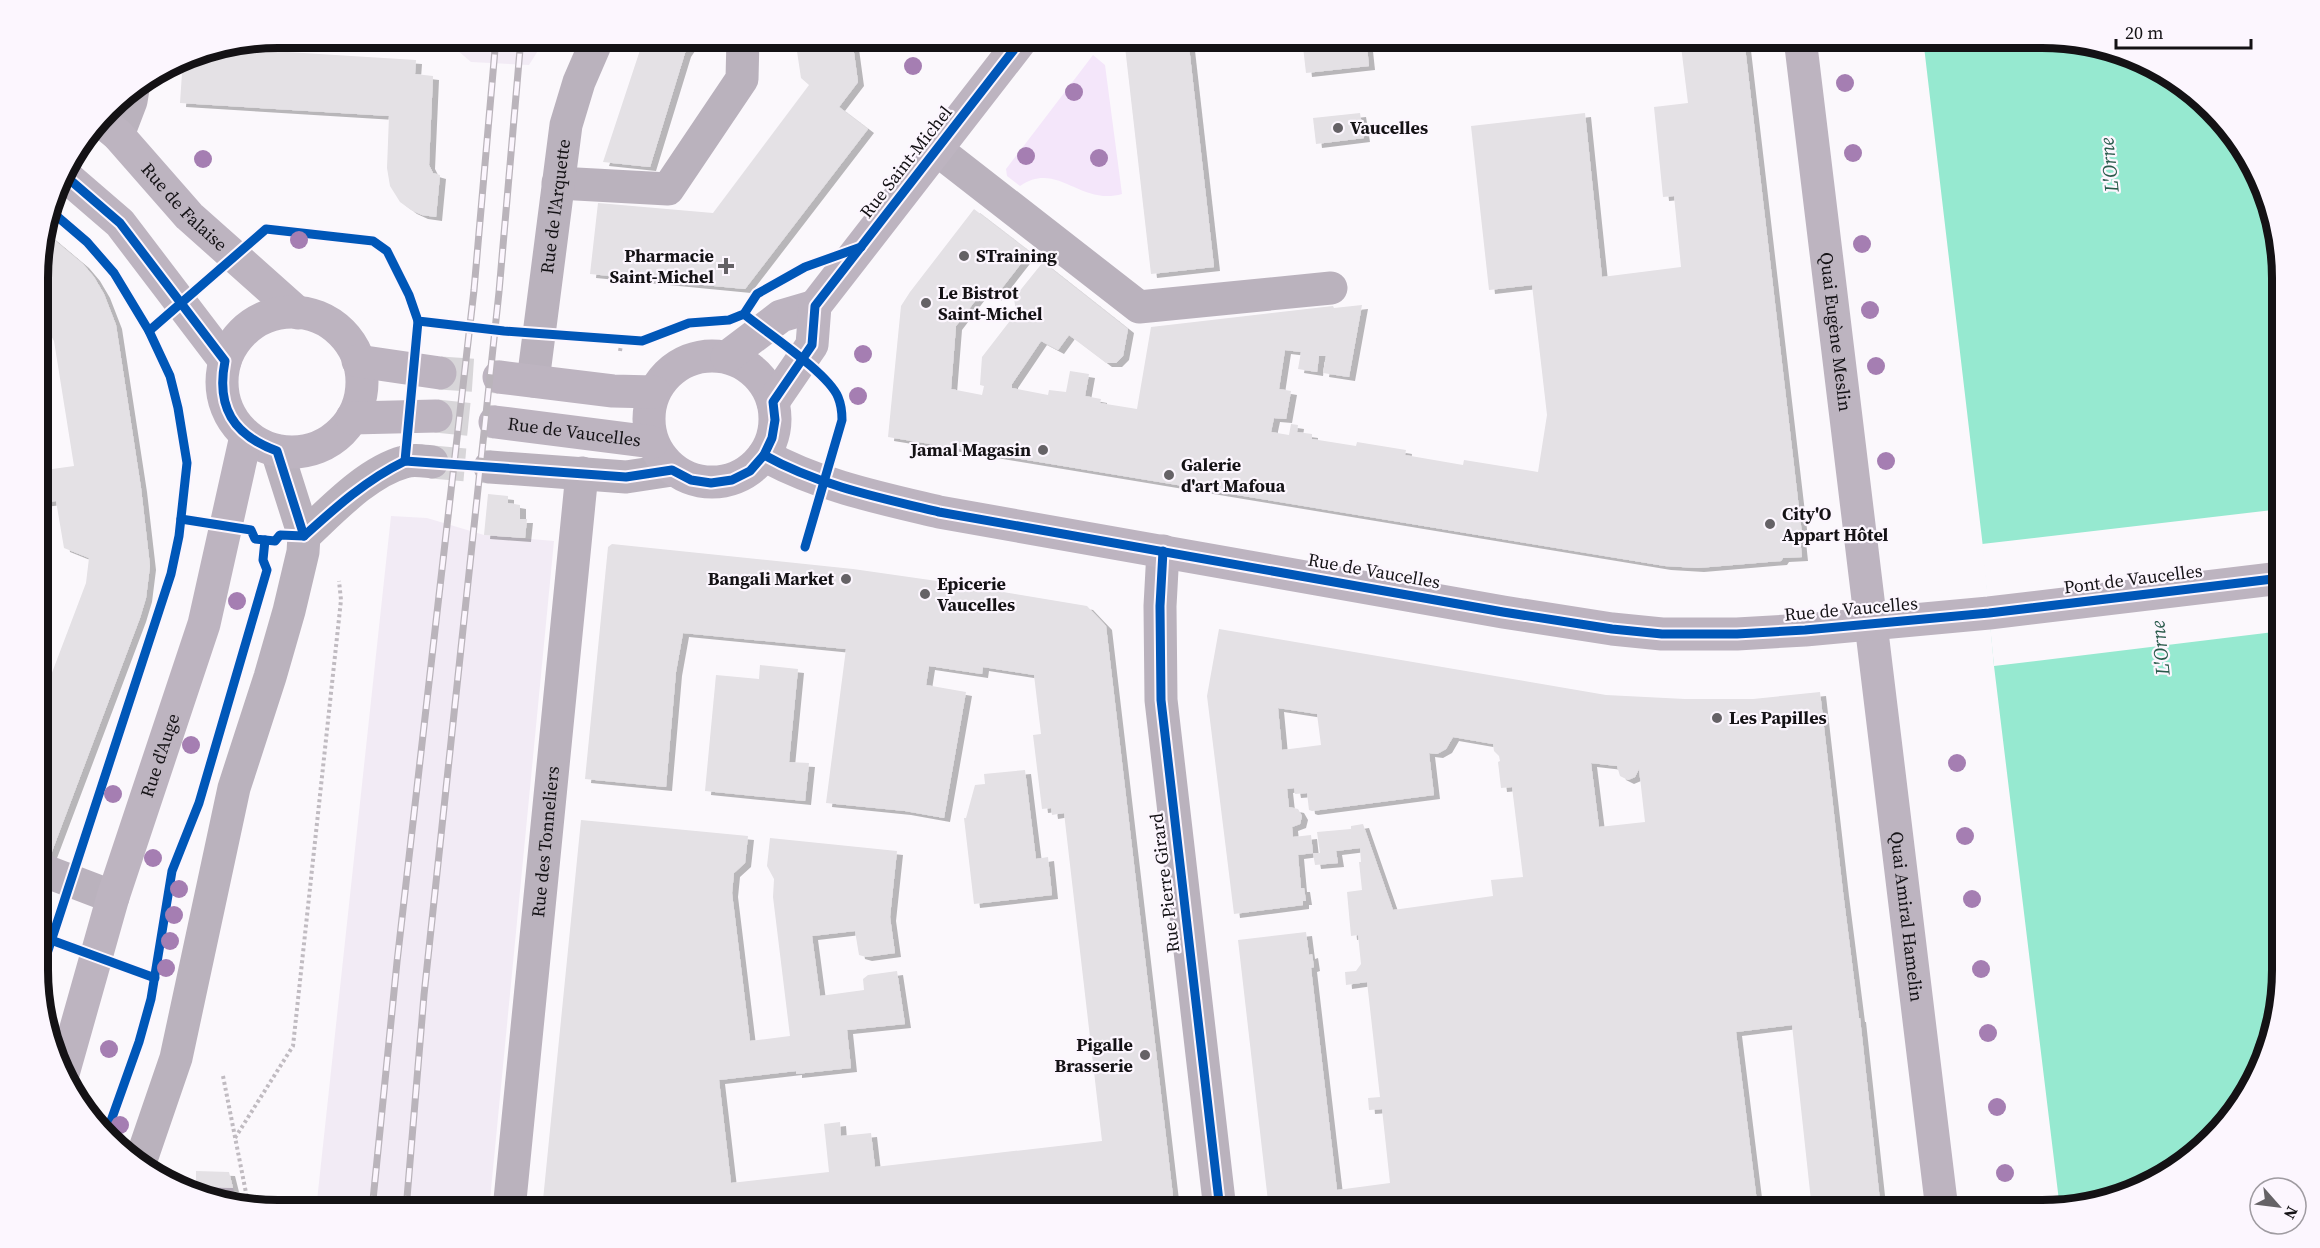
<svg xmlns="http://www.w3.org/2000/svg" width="2320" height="1248" font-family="'Source Serif 4',serif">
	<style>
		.built { fill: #f2ebf5 }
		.green { fill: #f4e6fa }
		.water { fill: #96e9d0 }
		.pier { fill: #fbf8fc }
		.building { fill: #e4e1e5; fill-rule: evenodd; filter: url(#shadow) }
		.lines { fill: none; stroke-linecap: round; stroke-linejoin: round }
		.minor-tunnel { stroke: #d8d6d9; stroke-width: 33; stroke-dasharray: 33 16; stroke-linecap: butt }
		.major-tunnel { stroke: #d8d6d9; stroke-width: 33; stroke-dasharray: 33 16; stroke-linecap: butt }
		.path { stroke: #c0bbc1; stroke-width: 4; stroke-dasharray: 3 3; stroke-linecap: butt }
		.minor { stroke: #bab2bd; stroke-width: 33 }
		.major { stroke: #bdb4c0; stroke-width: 33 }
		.rail-casing { stroke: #bab4bb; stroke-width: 7 }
		.rail { stroke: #fcf6fe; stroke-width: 4.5; stroke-dasharray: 14; stroke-linecap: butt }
		.cycleway-casing { stroke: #fcf6fe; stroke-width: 13 }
		.cycleway { stroke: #0057b8; stroke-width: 9 }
		.tree { fill: #a57eb2 }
		.poi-dot { fill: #656266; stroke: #fcf6fe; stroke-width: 2 }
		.labels { text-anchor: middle; stroke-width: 4.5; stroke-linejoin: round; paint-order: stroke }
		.poi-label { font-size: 18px; font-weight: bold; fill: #141215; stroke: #fcf6fe; text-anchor: start }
		.street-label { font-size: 18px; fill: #141215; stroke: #fcf6fe }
		.water-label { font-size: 20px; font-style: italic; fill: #295b4b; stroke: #fcf6fe }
		.rim { fill: none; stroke: #141215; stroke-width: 8 }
	</style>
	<defs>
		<filter id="shadow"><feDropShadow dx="6" dy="4" stdDeviation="0" flood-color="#0004"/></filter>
	</defs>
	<rect width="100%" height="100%" fill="#fbf8fc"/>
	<g class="built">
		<polygon points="443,38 546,38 529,65 471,62"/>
		<polygon points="391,516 427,518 484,535 554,541 489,1210 316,1210"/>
	</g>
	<g class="green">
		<path d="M1093,55l12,10 17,129c-42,12 -65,-34 -102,-8l-13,-10 -1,-7z"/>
		<polygon points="171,1185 233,1188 236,1201 172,1186"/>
	</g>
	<polygon class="water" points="1923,38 2042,38 2148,63 2201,98 2242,144 2280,247 2282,970 2257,1076 2222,1129 2175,1170 2119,1198 2060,1209 1994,666 1984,556"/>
	<polygon class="pier" points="2281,509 2282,631 1994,666 1982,544"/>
	<g class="building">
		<polygon points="644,38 695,38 685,53 650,167 603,162"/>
		<polygon points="795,38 852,38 858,82 839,107 868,129 745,289 590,274 598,203 713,213 809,85 801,78"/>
		<polygon points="1124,38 1188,38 1214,267 1151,274"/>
		<polygon points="1302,38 1366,38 1369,66 1306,73"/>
		<polygon points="1680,38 1744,38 1802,534 1800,538 1802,557 1783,558 1781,561 1698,568 1665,566 888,437 901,306 910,292 974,209 1030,252 995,297 985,288 956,326 951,389 982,395 984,386 980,385 982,357 1016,313 1014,298 1043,262 1128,329 1123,356 1116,363 1106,363 1069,335 1058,350 1041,341 1012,384 1012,388 1048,395 1049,390 1066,392 1070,371 1089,374 1085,396 1101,399 1100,403 1137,409 1151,327 1333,306 1334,308 1362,305 1349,377 1323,373 1326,356 1319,356 1317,372 1298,369 1301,352 1285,350 1279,389 1291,391 1286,419 1274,418 1271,432 1289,435 1291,424 1298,425 1297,432 1312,434 1312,439 1356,446 1357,442 1406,450 1405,455 1463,465 1464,460 1538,472 1547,415 1532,285 1489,290 1471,126 1585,113 1602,277 1681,267 1674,196 1663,197 1654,107 1688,103"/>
		<polygon points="241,45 241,49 416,60 415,74 433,76 429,165 433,173 440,175 436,217 422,215 411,210 400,202 390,186 387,168 389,116 180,103 183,58"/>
		<polygon points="1360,113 1364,138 1316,144 1313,118"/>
		<polygon points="46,233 83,264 94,277 104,294 116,325 141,488 150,566 146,598 140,618 39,886 39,707 86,583 89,558 64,548 56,501 39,503 38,471 74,466 54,341 38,311 38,262"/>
		<polygon points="488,494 508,496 508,503 520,505 520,519 527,519 525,538 484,535"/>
		<polygon points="612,544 853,569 944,582 1087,606 1106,626 1173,1196 1047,1210 542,1210 581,820 748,836 745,863 734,873 732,893 750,1041 790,1036 773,897 774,879 767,866 770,838 897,851 890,917 895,953 866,957 859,955 855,931 812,936 820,996 864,990 863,979 868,975 897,971 905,1024 847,1030 851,1068 796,1074 796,1071 719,1080 731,1183 829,1172 824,1124 840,1122 841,1136 871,1133 875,1167 1102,1141 1064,813 1052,815 1051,808 1042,809 1033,735 1041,734 1034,675 983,667 982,674 929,666 926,685 966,692 944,818 905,811 826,803 846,649 683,633 676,672 666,787 585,779 608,547"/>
		<path d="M1219,629l387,66 79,4h68l67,-7 23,200 16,126h1l21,192h-69l-20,-185 -56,7 22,178h-489l-31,-270 68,-8 3,23 3,-1 2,13 -3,1 26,222 53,-7 -8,-74 -13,1 -1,-12 12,-1 -13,-115 -21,3 -1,-13 11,-1 5,-7 -3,-29 -7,1 -4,-44 15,-2 -3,-28h2l-1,-14 -24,3 2,12 -23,2 -2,-12h7l-3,-21 34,-3v-3l12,-2 30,86 100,-14 -2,-16 32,-3 -11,-90 -11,1 -3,-26 2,-1 -1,-5 -5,-5 -1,-7 -40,-7 -7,12 -9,5 -8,-1 5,42 -122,16 -3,-1 -2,-17 -12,1 -1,-6 -7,1 2,18 9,2 4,7 -2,8 -8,3 1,10 18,-2 2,18 -15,2 3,33h3l2,13h-3v4l-69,9 -27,-218zM1278,708l39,6 4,31 -39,5zM1591,763l26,3 3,10 8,4 7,-3 4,-8 6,53 -46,5z"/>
		<polygon points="760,665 798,669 789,762 809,763 805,801 705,791 716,675 759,679"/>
		<polygon points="1025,770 1036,859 1048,857 1052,895 974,904 964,818 966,818 975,785 985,784 984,774"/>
		<polygon points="196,1171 229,1172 233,1188 196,1186"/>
	</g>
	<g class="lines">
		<polyline class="minor-tunnel" points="432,462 490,467"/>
		<g class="major-tunnel">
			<polyline points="440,373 499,377"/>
			<polyline points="436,416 495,422"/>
		</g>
		<g class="path">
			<polyline points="620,351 622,340"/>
			<polyline points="223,1076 248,1203"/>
			<polyline points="235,1138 293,1046 341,600 339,581"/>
		</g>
		<g class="minor">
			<polyline points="118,135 131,101 133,89"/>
			<polyline points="936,149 1139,307 1331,288"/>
			<polyline points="558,183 668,189 742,79 743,38"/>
			<path id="s1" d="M533,381l33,-256 13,-43 19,-44"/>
			<polyline points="490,467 626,477 672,470"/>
			<path d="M304,536c27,-25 63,-64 100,-74 9,-3 19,-1 28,0"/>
			<polyline points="1163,551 1160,606 1161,700 1220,1210"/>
			<polyline points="45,871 113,897"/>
			<polyline points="141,1160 176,1058 234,788 270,677 289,611 303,552 304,536 277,451"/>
			<path id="s2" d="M509,1210l73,-737"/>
		</g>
		<g class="major">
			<path id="s3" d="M1800,38l142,1172"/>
			<path id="s4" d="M101,121l17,14 71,81 109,97"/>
			<polyline points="62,173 120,223 225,361"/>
			<circle cx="292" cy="382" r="70"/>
			<circle cx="712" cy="419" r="63"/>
			<polyline points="727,357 781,316 815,306"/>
			<polyline points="358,361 440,373"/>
			<polyline points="499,377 613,391 654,392"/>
			<polyline points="773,402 812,345 815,306 1023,38"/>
			<polyline points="352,418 436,416"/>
			<path id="s5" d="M495,422l157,20"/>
			<path d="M764,455c53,30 116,43 175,57l564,100 109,17 50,5h75l68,-4 184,-17 292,-35"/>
			<path id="s6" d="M63,1074l50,-177 91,-273 42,-188"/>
		</g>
		<g class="rail-casing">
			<g id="rail">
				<polyline points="372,1210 397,962 474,290 496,38"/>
				<polyline points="406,1210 424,995 499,292 521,38"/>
			</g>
		</g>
		<use href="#rail" class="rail"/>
		<g class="cycleway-casing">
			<g id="cycleway">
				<path d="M62,173l58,50 105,138c-9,46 8,74 52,90l27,85"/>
				<path d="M744,314c23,19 84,59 94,83 3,7 4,15 4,23l-37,127"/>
				<polyline points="149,331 266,229 373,241 387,251 409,295 418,321 504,331 642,341 689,323 729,320 744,314 757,294 805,267 861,247"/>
				<path d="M764,455c53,30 116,43 175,57l564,100 109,17 50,5h75l68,-4 184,-17 292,-35"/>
				<polyline points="405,461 418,321"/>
				<path d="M181,519l70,11 4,9 20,2 5,-6 24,1c32,-29 62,-56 101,-75l221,16 46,-7 19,10 20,3 21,-3 18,-9 14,-16 8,-17 3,-18 -2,-18 39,-57 3,-39 208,-268"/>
				<polyline points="1163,551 1160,606 1161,700 1220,1210"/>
				<polyline points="51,940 155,978"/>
				<polyline points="40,975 171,574 179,536 187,463 178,408 170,376 149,331 114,273 87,242 52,212"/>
				<polyline points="107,1132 139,1042 151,999 172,871 199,803 267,570 263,560 265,540"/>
			</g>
		</g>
		<use href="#cycleway" class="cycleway"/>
	</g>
	<g class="tree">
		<circle cx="913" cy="66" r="9"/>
		<circle cx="1845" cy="83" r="9"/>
		<circle cx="1074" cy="92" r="9"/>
		<circle cx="1853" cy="153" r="9"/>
		<circle cx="1026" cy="156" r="9"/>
		<circle cx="1099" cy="158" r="9"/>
		<circle cx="203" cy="159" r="9"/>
		<circle cx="299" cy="240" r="9"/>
		<circle cx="1862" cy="244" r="9"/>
		<circle cx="1870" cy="310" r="9"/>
		<circle cx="863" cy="354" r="9"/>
		<circle cx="1876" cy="366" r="9"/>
		<circle cx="858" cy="396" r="9"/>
		<circle cx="1886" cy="461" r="9"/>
		<circle cx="237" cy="601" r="9"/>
		<circle cx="191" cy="745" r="9"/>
		<circle cx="1957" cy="763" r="9"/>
		<circle cx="113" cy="794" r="9"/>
		<circle cx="1965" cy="836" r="9"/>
		<circle cx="153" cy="858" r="9"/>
		<circle cx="179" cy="889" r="9"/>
		<circle cx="1972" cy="899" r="9"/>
		<circle cx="174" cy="915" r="9"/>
		<circle cx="170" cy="941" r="9"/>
		<circle cx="166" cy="968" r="9"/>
		<circle cx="1981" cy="969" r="9"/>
		<circle cx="1988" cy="1033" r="9"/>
		<circle cx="109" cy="1049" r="9"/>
		<circle cx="1997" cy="1107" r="9"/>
		<circle cx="120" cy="1125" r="9"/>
		<circle cx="2005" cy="1173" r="9"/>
	</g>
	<g class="poi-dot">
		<circle cx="1338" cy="128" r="6"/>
		<circle cx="964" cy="256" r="6"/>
		<path d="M723 257h6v6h6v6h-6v6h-6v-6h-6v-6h6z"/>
		<circle cx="926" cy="303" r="6"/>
		<circle cx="1043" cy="450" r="6"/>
		<circle cx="1169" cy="475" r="6"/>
		<circle cx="1770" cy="524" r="6"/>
		<circle cx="846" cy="579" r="6"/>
		<circle cx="925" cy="594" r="6"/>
		<circle cx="1717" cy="718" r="6"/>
		<circle cx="1145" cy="1055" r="6"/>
	</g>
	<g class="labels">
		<g class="poi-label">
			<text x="1350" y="134">Vaucelles</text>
			<text x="714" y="262" text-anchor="end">Pharmacie<tspan x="714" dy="21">Saint-Michel</tspan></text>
			<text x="976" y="262">STraining</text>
			<text x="938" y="299">Le Bistrot<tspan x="938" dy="21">Saint-Michel</tspan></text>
			<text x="1031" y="456" text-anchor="end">Jamal Magasin</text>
			<text x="1181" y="471">Galerie<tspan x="1181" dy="21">d'art Mafoua</tspan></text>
			<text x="1782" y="520">City'O<tspan x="1782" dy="21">Appart Hôtel</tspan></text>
			<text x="834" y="585" text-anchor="end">Bangali Market</text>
			<text x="937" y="590">Epicerie<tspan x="937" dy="21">Vaucelles</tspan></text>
			<text x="1729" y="724">Les Papilles</text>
			<text x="1133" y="1051" text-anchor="end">Pigalle<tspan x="1133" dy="21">Brasserie</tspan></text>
		</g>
		<g class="street-label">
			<text transform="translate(906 162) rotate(-52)" y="6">Rue Saint-Michel</text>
			<text dy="6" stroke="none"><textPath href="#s4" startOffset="120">Rue de Falaise</textPath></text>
			<text dy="6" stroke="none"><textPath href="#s1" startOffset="176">Rue de l'Arquette</textPath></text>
			<text dy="6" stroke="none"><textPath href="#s3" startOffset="296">Quai Eugène Meslin</textPath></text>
			<text dy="6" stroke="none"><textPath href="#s5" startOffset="80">Rue de Vaucelles</textPath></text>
			<text transform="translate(1374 571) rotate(10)" y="6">Rue de Vaucelles</text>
			<text transform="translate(2133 579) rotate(-7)" y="6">Pont de Vaucelles</text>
			<text transform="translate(1851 609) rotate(-5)" y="6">Rue de Vaucelles</text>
			<text dy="6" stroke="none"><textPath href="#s6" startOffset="333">Rue d'Auge</textPath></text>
			<text dy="6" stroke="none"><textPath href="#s2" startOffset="370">Rue des Tonneliers</textPath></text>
			<text transform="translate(1165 883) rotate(-97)" y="6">Rue Pierre Girard</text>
			<text dy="6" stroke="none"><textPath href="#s3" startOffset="885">Quai Amiral Hamelin</textPath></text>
		</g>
		<g class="water-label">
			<text transform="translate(2109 165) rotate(-96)" y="7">L'Orne</text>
			<text transform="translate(2160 648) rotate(-96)" y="7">L'Orne</text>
		</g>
	</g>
	<path d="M0 0H2320V1248H0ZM278 48H2042A230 230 0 0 1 2272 278V970A230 230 0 0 1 2042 1200H278A230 230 0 0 1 48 970V278A230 230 0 0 1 278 48Z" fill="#fcf6fe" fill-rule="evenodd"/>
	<path class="rim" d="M278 48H2042A230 230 0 0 1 2272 278V970A230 230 0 0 1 2042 1200H278A230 230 0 0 1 48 970V278A230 230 0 0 1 278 48Z"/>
	<g transform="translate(2278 1206) rotate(118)"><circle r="28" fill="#fcf6fe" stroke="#9f9ba1" stroke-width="1.5"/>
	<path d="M0-4.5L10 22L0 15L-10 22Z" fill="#656266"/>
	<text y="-9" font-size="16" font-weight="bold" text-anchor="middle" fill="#141215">N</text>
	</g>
	<path d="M2116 39v9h135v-9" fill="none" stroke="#141215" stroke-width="3"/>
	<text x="2125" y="39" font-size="18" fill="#141215" stroke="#fcf6fe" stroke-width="4.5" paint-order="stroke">20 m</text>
</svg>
